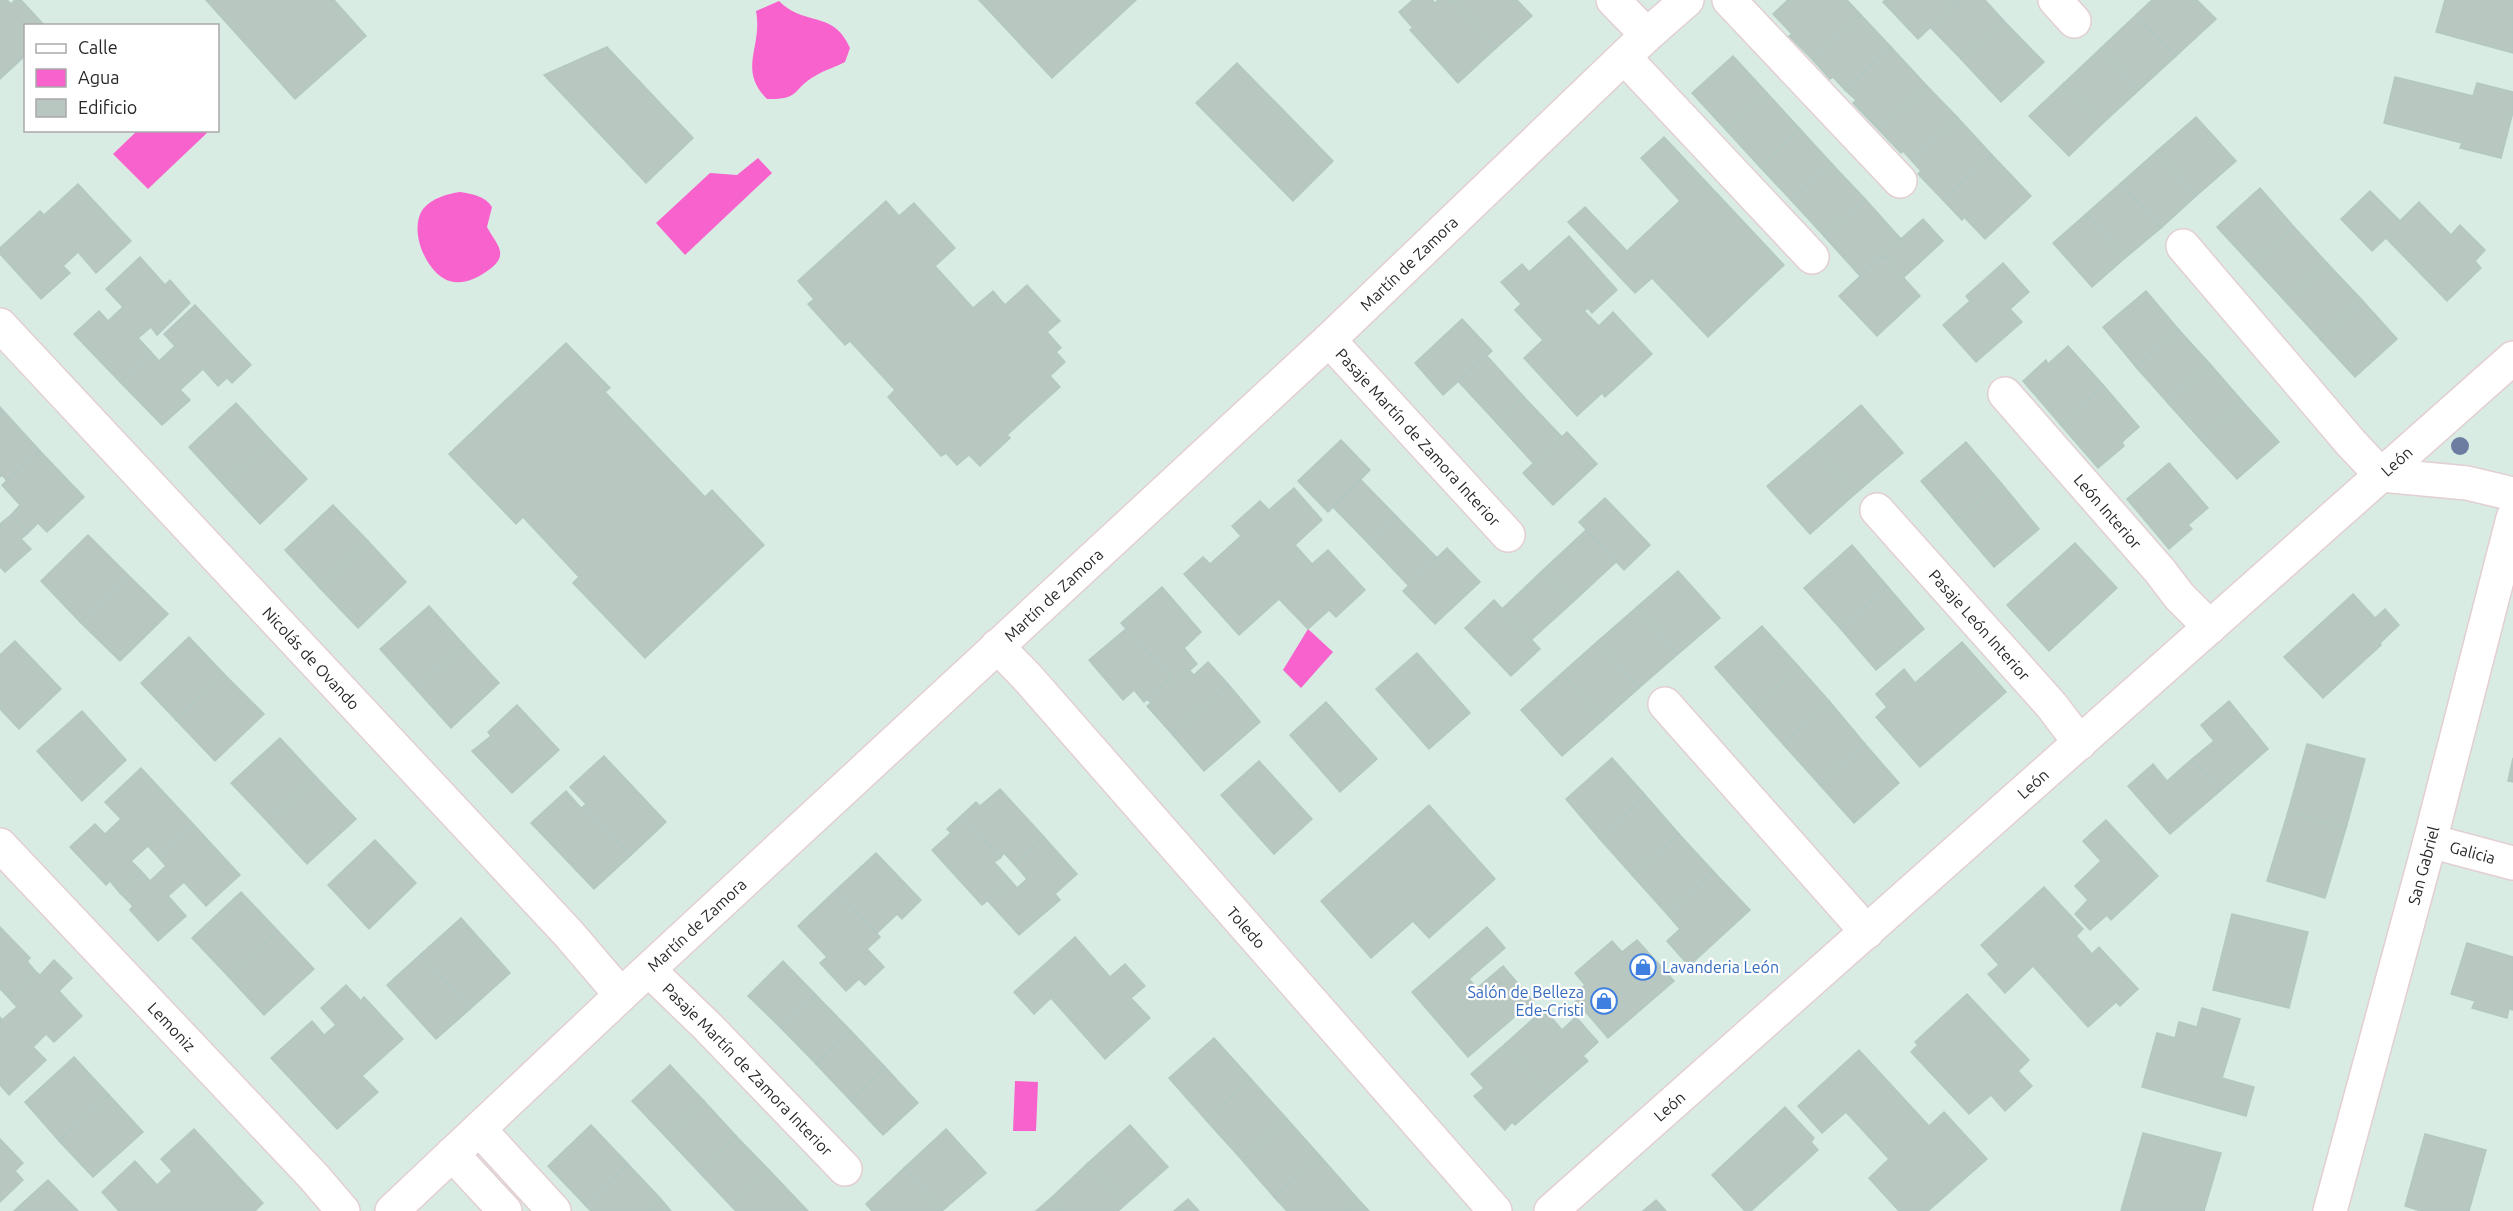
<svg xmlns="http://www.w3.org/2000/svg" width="2513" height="1211" font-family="Ubuntu,sans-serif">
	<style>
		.water { fill: #f862cc }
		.building { fill: #b9c7c1; stroke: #b2c8c1; stroke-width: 1.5 }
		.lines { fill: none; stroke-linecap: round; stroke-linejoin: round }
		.minor-casing { stroke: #e3ced1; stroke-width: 36 }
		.tertiary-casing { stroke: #e3ced1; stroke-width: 36 }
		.minor { stroke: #fff; stroke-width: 33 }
		.tertiary { stroke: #fff; stroke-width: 33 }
		.tree { fill: #6c7da1 }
		.labels { text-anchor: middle; stroke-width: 4.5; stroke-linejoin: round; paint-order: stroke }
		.street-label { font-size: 16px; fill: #282828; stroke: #fff }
		.shop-label { font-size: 16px; fill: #366cbe; stroke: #fff; text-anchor: start }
	</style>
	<rect width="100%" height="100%" fill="#d9ece4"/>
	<g class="water">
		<path d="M779,1c26,26 55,9 71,47l-5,14c-9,5 -21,8 -30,14 -23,13 -14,24 -48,23 -30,-30 -4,-52 -11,-88z"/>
		<polygon points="137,131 137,130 209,131 148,189 113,154"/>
		<polygon points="758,158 772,173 685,255 656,223 710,173 737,175"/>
		<path d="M460,192c13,2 25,4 32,15l-5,20c9,17 23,27 3,42 -13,10 -32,19 -47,9 -19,-12 -34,-49 -20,-69 9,-11 24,-15 37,-17z"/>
		<polygon points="1308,629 1333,652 1301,688 1283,670"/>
		<polygon points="1015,1081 1038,1082 1036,1131 1013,1131"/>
	</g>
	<g class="building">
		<polygon points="0,0 7,0 11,4 15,0 21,0 45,26 26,26 26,55 0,79"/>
		<polygon points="206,0 334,0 366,36 295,99"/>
		<polygon points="979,0 1136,0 1052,78"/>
		<polygon points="1413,0 1432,0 1435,3 1438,0 1454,0 1496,48 1458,83 1410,30 1413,28 1399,12"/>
		<polygon points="1454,0 1517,0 1532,16 1496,48"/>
		<polygon points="1788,0 1847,0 1861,15 1813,60 1789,36 1792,34 1773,14"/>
		<polygon points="1885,0 1959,0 1918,39 1883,2"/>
		<polygon points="1959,0 1985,0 2003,20 1961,59 1930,27"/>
		<polygon points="2152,0 2197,0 2216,19 2176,56 2136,15"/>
		<polygon points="2445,0 2513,0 2513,53 2436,32"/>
		<polygon points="1861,15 1891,47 1845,90 1833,77 1830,79 1813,60"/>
		<polygon points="2136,15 2176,56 2139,90 2101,48"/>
		<polygon points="2003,20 2044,62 2001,102 1961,59"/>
		<polygon points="607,47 693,138 646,183 544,75"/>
		<polygon points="1891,47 1927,86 1879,130 1853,103 1856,100 1845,90"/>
		<polygon points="2101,48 2139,90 2102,124 2064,83"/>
		<polygon points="1733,56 1767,93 1726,130 1692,93"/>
		<polygon points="1237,63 1333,161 1293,201 1196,103"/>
		<polygon points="2395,77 2473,96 2477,83 2513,92 2513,112 2501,158 2460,148 2462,143 2384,123"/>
		<polygon points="2064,83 2102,124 2069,156 2029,116"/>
		<polygon points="1927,86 1958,118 1912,161 1903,151 1901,153 1879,130"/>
		<polygon points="1767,93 1800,129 1760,167 1726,130"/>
		<polygon points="2196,117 2236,161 2196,196 2157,151"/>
		<polygon points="1958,118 1992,155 1943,200 1918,174 1921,171 1912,161"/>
		<polygon points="1800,129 1832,164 1791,200 1760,167"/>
		<polygon points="1664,137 1784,265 1708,337 1652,278 1635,293 1568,222 1585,207 1627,251 1680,201 1641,158"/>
		<polygon points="2157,151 2196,196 2161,228 2121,183"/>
		<polygon points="1992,155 2031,196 1985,239 1964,217 1962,220 1943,200"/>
		<polygon points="1832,164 1865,199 1824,236 1791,200"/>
		<polygon points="2121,183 2161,228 2125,258 2086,214"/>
		<polygon points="78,184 131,241 96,273 78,252 63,266 70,273 41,299 0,254 0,248 40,211 44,215"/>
		<polygon points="2260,188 2294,227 2251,264 2217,227"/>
		<polygon points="2370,191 2400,221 2419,202 2451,235 2460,225 2485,250 2475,261 2481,268 2447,301 2386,238 2372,251 2341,219"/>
		<polygon points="1865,199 1901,239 1860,276 1824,236"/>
		<polygon points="886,201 899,216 914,203 955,248 935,266 973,308 993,291 1005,305 1027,285 1060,321 1047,332 1061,348 1056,352 1065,362 1050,376 1060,387 1007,435 1010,438 980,466 969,455 957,465 946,453 941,456 888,397 895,390 850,341 845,345 808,304 814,299 798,281"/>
		<polygon points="2086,214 2125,258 2092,287 2053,243"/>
		<polygon points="1923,219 1943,241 1903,278 1883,255"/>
		<polygon points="2294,227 2327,263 2285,301 2251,264"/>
		<polygon points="1569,236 1617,290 1592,313 1588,308 1584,311 1599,326 1613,312 1652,354 1605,397 1602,393 1577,416 1524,358 1543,340 1515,310 1521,304 1501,282 1522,264 1529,272"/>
		<polygon points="1883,255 1920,296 1877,336 1839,296"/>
		<polygon points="140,257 165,285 170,280 190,303 157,335 151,327 138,338 151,352 120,382 74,334 99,311 108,321 123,307 106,289"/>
		<polygon points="2003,263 2029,292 2010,309 2022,322 1976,362 1943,325 1970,301 1966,296"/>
		<polygon points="2327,263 2362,300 2320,339 2285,301"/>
		<polygon points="2146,291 2179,330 2136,367 2103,327"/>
		<polygon points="2362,300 2397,339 2355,377 2320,339"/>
		<polygon points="195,305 251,365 232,383 227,378 218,386 203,369 180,390 190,400 162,425 120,382 151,352 159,361 175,346 164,334"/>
		<polygon points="1462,319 1492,351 1443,395 1415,363"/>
		<polygon points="2179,330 2210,364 2167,402 2136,367"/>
		<polygon points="566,343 610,388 605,392 705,497 712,490 764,545 645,658 573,583 579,577 523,517 516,524 449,454"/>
		<polygon points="2068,346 2104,386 2060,424 2023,381 2046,360 2048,364"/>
		<polygon points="1486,355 1524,397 1496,422 1458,381"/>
		<polygon points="2210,364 2243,402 2201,440 2167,402"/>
		<polygon points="2104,386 2139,427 2122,442 2124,446 2098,468 2060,424"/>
		<polygon points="1524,397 1562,437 1534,464 1496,422"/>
		<polygon points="2243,402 2279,442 2237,479 2201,440"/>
		<polygon points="236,403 271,441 223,484 189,447"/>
		<polygon points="1861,405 1903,453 1855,494 1814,446"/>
		<polygon points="0,407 40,451 7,481 2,475 0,477"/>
		<polygon points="1567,432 1597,464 1553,505 1523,473"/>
		<polygon points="1341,440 1370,470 1328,512 1298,481"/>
		<polygon points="271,441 307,479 260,524 223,484"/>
		<polygon points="1966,442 2001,483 1955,521 1921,481"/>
		<polygon points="1814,446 1855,494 1810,534 1767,486"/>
		<polygon points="40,451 84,497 47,532 38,523 28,533 11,515 20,505 2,485"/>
		<polygon points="2169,463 2208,508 2188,525 2192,529 2169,549 2127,499"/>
		<polygon points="1361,480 1397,517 1369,544 1333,507"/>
		<polygon points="2001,483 2039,529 1994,567 1955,521"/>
		<polygon points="1294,488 1322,520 1295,545 1312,564 1328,550 1365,590 1336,617 1329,610 1308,629 1279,599 1239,635 1184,574 1203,557 1210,564 1241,536 1232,526 1260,501 1269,510"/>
		<polygon points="1605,498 1650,545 1624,570 1579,522"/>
		<polygon points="333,505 368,541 319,587 285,550"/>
		<polygon points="11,515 28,533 21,539 31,549 5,572 0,567 0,524"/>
		<polygon points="1397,517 1437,558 1408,585 1369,544"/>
		<polygon points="1586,530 1616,562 1573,602 1543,570"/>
		<polygon points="88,535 128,575 80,622 41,581"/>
		<polygon points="368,541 406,582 358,628 319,587"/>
		<polygon points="2075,543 2117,588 2049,651 2007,605"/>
		<polygon points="1852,545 1888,587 1840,628 1804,588"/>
		<polygon points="1447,548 1480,582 1435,624 1403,591"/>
		<polygon points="1543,570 1573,602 1531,640 1502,609"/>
		<polygon points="1678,571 1720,618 1678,654 1637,607"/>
		<polygon points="128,575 168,614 120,661 80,622"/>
		<polygon points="1162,587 1201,632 1184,648 1197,664 1175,683 1121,623"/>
		<polygon points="1888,587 1924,629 1876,670 1840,628"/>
		<polygon points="2353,594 2375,618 2385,609 2399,625 2380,643 2381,645 2323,698 2284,657"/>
		<polygon points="1494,600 1540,649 1511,676 1465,628"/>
		<polygon points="429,606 464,645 416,689 380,649"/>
		<polygon points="1637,607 1678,654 1639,688 1598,641"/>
		<polygon points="1762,626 1799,667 1752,709 1715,667"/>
		<polygon points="1127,628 1171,678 1144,702 1134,690 1123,700 1089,660"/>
		<polygon points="189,637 224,674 176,720 141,683"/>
		<polygon points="15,641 61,689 19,729 0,709 0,655"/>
		<polygon points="1598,641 1639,688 1603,720 1562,673"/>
		<polygon points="1962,642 2006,692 1920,767 1876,717 1887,707 1876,694 1904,669 1915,683"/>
		<polygon points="464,645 499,683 451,728 416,689"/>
		<polygon points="1417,653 1470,713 1429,749 1376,689"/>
		<polygon points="1208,662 1228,684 1172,734 1147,706 1151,703 1147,699 1171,678 1175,683 1189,670 1194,675"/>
		<polygon points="1799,667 1830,702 1783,744 1752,709"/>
		<polygon points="1562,673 1603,720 1562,756 1521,710"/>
		<polygon points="224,674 264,714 215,761 176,720"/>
		<polygon points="1228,684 1260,722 1204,771 1172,734"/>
		<polygon points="2229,701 2268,749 2220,791 2192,759 2214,741 2201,725"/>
		<polygon points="1326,702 1377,759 1340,792 1290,735"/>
		<polygon points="1830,702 1865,744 1819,784 1783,744"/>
		<polygon points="517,705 559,750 512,793 472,751 491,736 488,732"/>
		<polygon points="82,711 126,760 82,801 37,751"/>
		<polygon points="280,738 316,777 268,822 231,783"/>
		<polygon points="1865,744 1899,783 1854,823 1819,784"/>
		<polygon points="2307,744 2365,759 2346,828 2288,812"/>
		<polygon points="604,756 666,822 631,855 584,806 586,804 570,787"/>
		<polygon points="1612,758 1646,796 1599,838 1566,799"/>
		<polygon points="2513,758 2513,782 2508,781"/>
		<polygon points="2192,759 2220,791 2170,834 2128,786 2153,764 2167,781"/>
		<polygon points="1259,761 1312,819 1274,854 1221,795"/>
		<polygon points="141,768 194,825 159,858 148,846 131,861 142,872 120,893 110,881 106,885 70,847 95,824 105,834 121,819 105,802"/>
		<polygon points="316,777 356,819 307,864 268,822"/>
		<polygon points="1000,789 1044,837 1015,865 1004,853 1000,858 962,815 976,802 980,806"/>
		<polygon points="566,791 581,808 584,806 631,855 594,889 531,823"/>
		<polygon points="1646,796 1679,834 1632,875 1599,838"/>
		<polygon points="1429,805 1495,879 1429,938 1413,921 1371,958 1321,901"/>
		<polygon points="2288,812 2346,828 2325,898 2267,881"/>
		<polygon points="962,815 1000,858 994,862 1011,881 982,905 932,850 951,833 947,829"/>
		<polygon points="2106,820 2158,876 2111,920 2107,915 2090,930 2075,914 2088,900 2075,886 2101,861 2083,841"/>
		<polygon points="194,825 240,875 206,906 184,882 168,896 186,916 158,941 130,910 133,906 120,893 142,872 150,881 166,866 159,858"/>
		<polygon points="1679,834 1713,871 1667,914 1632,875"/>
		<polygon points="1044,837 1077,874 1055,894 1060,900 1019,935 988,901 1011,881 1017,888 1027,879 1015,865"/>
		<polygon points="375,840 416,883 369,929 328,885"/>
		<polygon points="876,853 921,900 902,919 897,914 877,933 836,890"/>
		<polygon points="1713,871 1750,910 1689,966 1667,941 1680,929 1667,914"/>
		<polygon points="2044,887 2083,929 2076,936 2092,954 2099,947 2138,989 2120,1006 2116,1002 2088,1027 2033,966 2005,993 1988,974 1999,965 1981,945"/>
		<polygon points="836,890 880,937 867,949 884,967 865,985 859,979 846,991 820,963 827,957 798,926"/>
		<polygon points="241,892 278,931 228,976 192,938"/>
		<polygon points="2232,914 2308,932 2289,1008 2213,990"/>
		<polygon points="461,918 510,973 470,1009 421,954"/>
		<polygon points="0,927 30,958 27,961 35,971 8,997 0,989"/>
		<polygon points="1487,927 1505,948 1469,979 1477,988 1503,966 1533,1001 1468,1057 1412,992"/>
		<polygon points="278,931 314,969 264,1015 228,976"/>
		<polygon points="1075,937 1110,977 1125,964 1145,986 1131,998 1150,1018 1105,1059 1051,998 1034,1014 1014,992"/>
		<polygon points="1637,940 1674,981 1608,1038 1572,996 1585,985 1575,973 1612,941 1622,952"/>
		<polygon points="2467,943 2513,957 2513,1010 2509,1009 2507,1018 2472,1008 2475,1001 2451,994"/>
		<polygon points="421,954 470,1009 436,1039 387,985"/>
		<polygon points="54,960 72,978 59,991 82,1016 54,1042 46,1034 33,1047 46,1060 9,1095 0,1085 0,1017 2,1020 17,1007 8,997 35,971 40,975"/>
		<polygon points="783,961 816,995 781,1028 748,996"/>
		<polygon points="346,985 361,1001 364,997 403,1039 362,1076 378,1092 337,1129 271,1058 312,1021 324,1035 336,1025 321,1008"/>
		<polygon points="1967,994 2029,1060 2018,1071 2032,1086 2005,1111 1991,1095 1969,1114 1911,1052 1918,1045 1915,1042"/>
		<polygon points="816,995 851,1031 816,1064 781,1028"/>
		<polygon points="2202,1008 2240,1019 2222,1078 2254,1087 2246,1116 2142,1087 2157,1033 2175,1038 2179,1022 2197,1027"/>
		<polygon points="1544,1009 1562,1030 1576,1017 1598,1042 1583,1056 1588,1061 1550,1094 1505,1044"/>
		<polygon points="851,1031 885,1067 851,1101 816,1064"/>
		<polygon points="1214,1038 1251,1079 1206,1120 1169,1078"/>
		<polygon points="1505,1044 1550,1094 1515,1125 1512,1122 1505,1130 1474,1096 1484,1088 1471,1074"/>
		<polygon points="1859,1050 1929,1126 1944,1112 1987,1159 1928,1211 1899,1211 1869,1178 1889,1159 1846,1112 1822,1133 1798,1106"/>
		<polygon points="74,1057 109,1095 59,1141 25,1102"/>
		<polygon points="670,1065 704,1101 666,1137 632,1101"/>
		<polygon points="885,1067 918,1103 883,1135 851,1101"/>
		<polygon points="1251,1079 1287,1119 1242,1160 1206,1120"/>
		<polygon points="109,1095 143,1132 93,1177 59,1141"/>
		<polygon points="704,1101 736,1136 699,1172 666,1137"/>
		<polygon points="1785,1107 1814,1138 1811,1142 1818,1150 1751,1211 1745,1211 1712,1175"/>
		<polygon points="1287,1119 1320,1156 1274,1197 1242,1160"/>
		<polygon points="591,1125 628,1164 585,1205 548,1166"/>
		<polygon points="1130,1125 1168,1167 1126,1204 1088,1163"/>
		<polygon points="194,1129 263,1203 255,1211 119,1211 102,1192 135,1161 157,1185 172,1171 161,1159"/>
		<polygon points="946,1129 986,1173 942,1211 904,1168"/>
		<polygon points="2143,1133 2221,1153 2204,1211 2121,1211"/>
		<polygon points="2425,1134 2486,1150 2469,1211 2421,1211 2405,1206"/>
		<polygon points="736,1136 769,1170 731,1206 699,1172"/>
		<polygon points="0,1139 23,1163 15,1171 23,1180 0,1202"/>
		<polygon points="1320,1156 1357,1198 1342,1211 1287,1211 1274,1197"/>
		<polygon points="1088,1163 1126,1204 1118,1211 1063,1211 1051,1198"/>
		<polygon points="628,1164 660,1198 646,1211 591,1211 585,1205"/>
		<polygon points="904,1168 942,1211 872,1211 866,1204"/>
		<polygon points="769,1170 808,1211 736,1211 731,1206"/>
		<polygon points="48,1180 78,1211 14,1211"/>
		<polygon points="660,1198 671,1211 646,1211"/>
		<polygon points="1051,1198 1063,1211 1036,1211"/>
		<polygon points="1357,1198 1369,1211 1342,1211"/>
		<polygon points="1188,1199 1199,1211 1174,1211"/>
		<polygon points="1656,1200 1666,1211 1643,1211"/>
	</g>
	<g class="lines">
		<g class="minor-casing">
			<g id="minor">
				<polyline points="1613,0 1647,35"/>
				<polyline points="1729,0 1900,181"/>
				<polyline points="2055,0 2074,21"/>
				<polyline points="1624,57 1812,257"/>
				<polyline points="2183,246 2351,443 2381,475 2467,483 2513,494"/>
				<path id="s1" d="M0,325l568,608 53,62"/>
				<path id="s2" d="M1329,340l179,195"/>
				<path id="s3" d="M2005,394l155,177 19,25 31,31"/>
				<path id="s4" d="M1877,510l175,196 28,37"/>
				<path id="s5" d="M997,646l30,31 468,534"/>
				<polyline points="1665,704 1867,932"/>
				<path id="s6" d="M2430,841l83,22"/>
				<path id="s7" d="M0,845l314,332 29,34"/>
				<path id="s8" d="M649,970l59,57 137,142"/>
				<polyline points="479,1129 554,1211"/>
				<polyline points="452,1154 505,1211"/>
				<path id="s9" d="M1551,1211l962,-853"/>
			</g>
		</g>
		<g class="tertiary-casing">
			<g id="tertiary">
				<path id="s10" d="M392,1211l229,-216 708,-655 318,-305 40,-35"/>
				<path id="s11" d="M2330,1211l100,-370 83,-323"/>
			</g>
		</g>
		<use href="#minor" class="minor"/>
		<use href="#tertiary" class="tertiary"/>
	</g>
	<circle class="tree" cx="2460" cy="446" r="9"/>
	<defs>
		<g id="shop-ring" transform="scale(1.35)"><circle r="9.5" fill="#fff" stroke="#3f7fe0" stroke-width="1.5"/><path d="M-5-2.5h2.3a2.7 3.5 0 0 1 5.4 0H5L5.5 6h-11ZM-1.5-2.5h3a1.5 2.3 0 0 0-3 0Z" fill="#3f7fe0"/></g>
	</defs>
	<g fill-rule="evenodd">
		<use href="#shop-ring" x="1643" y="967"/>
		<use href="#shop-ring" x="1604" y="1001"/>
	</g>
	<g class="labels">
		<g class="street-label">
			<text dy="6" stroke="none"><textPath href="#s10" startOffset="1390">Martín de Zamora</textPath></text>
			<text dy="6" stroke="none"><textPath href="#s2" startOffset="132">Pasaje Martín de Zamora Interior</textPath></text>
			<text dy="6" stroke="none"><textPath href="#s9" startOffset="1130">León</textPath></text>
			<text dy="6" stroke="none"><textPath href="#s3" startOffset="156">León Interior</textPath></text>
			<text dy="6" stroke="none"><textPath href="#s10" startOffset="904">Martín de Zamora</textPath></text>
			<text dy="6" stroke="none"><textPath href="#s4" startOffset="154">Pasaje León Interior</textPath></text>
			<text dy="6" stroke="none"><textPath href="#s1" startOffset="456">Nicolás de Ovando</textPath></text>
			<text dy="6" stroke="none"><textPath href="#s9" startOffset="644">León</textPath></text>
			<text dy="6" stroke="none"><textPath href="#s6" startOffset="44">Galicia</textPath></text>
			<text dy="6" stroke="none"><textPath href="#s11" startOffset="358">San Gabriel</textPath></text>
			<text dy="6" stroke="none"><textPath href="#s10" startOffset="418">Martín de Zamora</textPath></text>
			<text dy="6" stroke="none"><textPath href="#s5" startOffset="376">Toledo</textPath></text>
			<text dy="6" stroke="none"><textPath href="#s7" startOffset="250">Lemoniz</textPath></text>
			<text dy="6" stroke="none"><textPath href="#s8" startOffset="140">Pasaje Martín de Zamora Interior</textPath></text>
			<text dy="6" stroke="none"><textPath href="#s9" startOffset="158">León</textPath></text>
		</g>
		<g class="shop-label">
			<text x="1662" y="973">Lavanderia León</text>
			<text x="1584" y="998" text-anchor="end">Salón de Belleza<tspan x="1584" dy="18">Ede-Cristi</tspan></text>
		</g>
	</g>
	<rect x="24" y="24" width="195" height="108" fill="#ffffff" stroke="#a9a9a9" stroke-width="1.5"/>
	<rect x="36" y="44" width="30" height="9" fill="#ffffff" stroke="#a9a9a9" stroke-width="1.5"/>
	<text x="78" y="54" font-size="18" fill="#282828">Calle</text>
	<rect x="36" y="69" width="30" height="18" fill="#f862cc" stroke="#a9a9a9" stroke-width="1.5"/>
	<text x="78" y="84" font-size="18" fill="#282828">Agua</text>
	<rect x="36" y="99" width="30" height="18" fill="#b9c7c1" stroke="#a9a9a9" stroke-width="1.5"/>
	<text x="78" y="114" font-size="18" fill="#282828">Edificio</text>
</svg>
